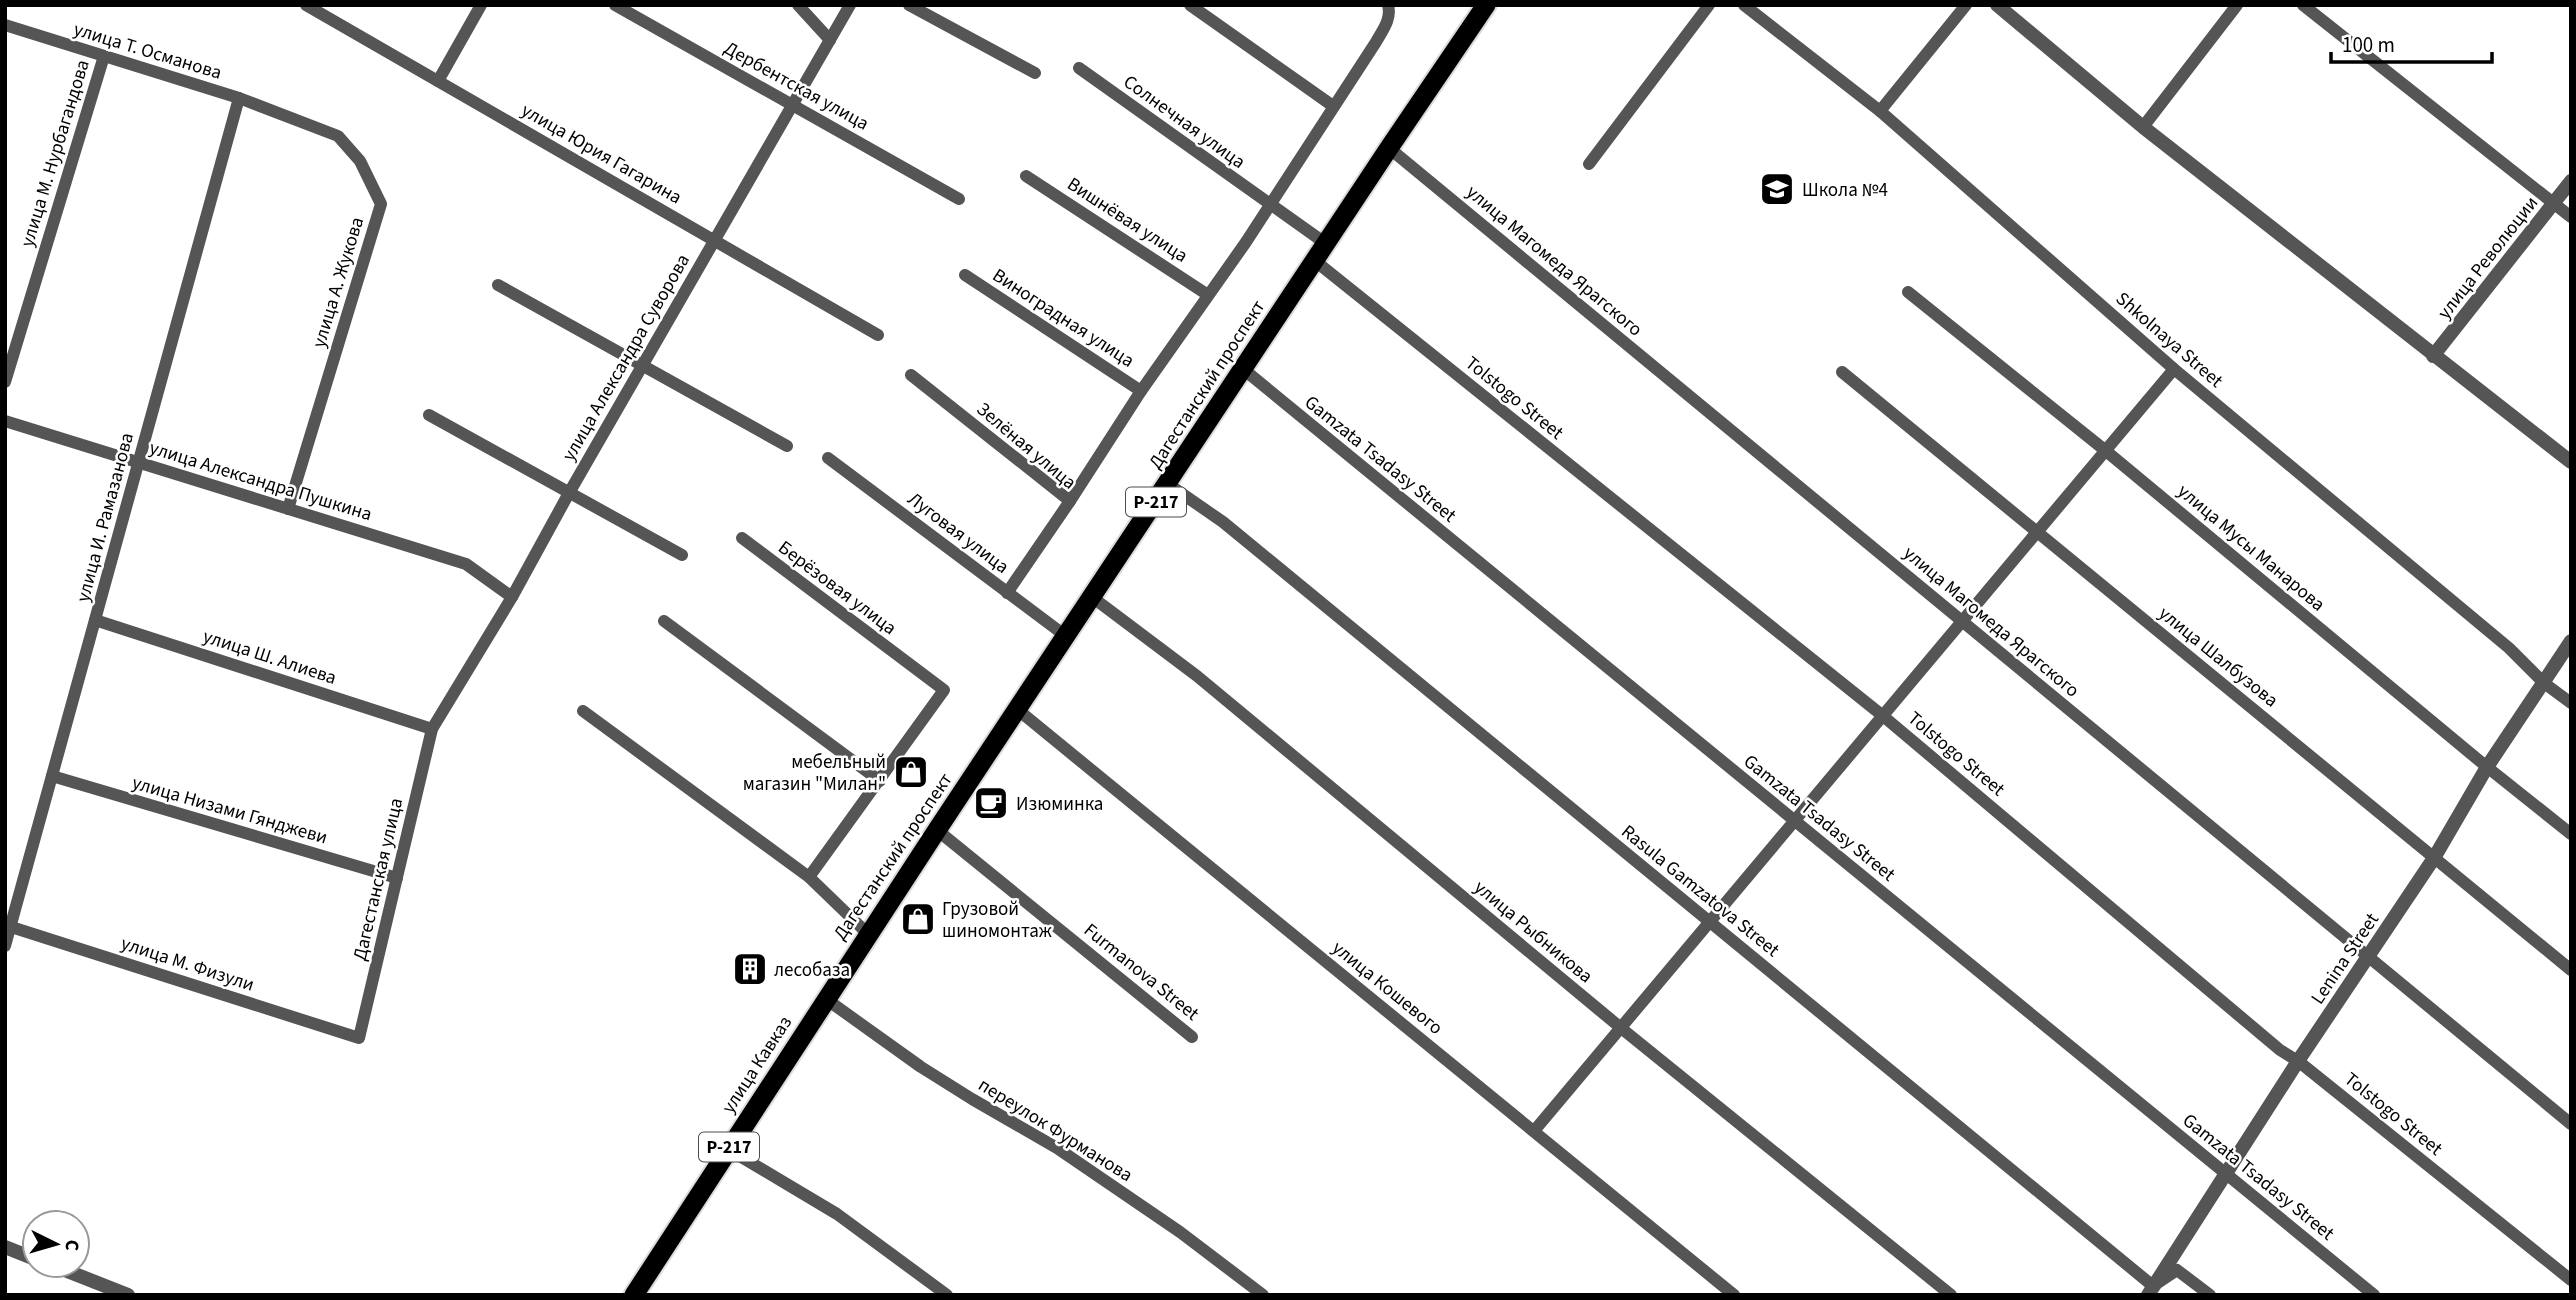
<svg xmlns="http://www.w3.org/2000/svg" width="2576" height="1300" font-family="'Source Sans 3',sans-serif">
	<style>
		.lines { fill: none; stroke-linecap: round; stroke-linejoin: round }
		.trunk-casing { stroke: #dbdbdb; stroke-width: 23 }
		.minor { stroke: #555; stroke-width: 12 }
		.tertiary { stroke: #555; stroke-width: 14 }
		.trunk { stroke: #000; stroke-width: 19 }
		.labels { text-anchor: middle; stroke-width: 5; stroke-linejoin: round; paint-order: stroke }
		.shield { fill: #fff; stroke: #4c4c4c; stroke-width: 2 }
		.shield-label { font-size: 18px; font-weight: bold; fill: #000 }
		.street-label { font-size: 19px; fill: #000; stroke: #fff }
		.poi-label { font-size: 19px; fill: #000; stroke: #fff; text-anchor: start }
	</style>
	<rect width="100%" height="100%" fill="#fff"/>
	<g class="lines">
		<g class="trunk-casing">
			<polyline id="trunk" points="634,1295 937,830 1389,148 1486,5"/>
		</g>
		<g class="minor">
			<polyline points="306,5 878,335"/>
			<polyline points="615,5 959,199"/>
			<polyline points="798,5 830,40"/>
			<polyline points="909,5 1035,73"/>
			<polyline points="1190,5 1333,106"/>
			<polyline points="1744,5 1880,111 2174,369 2509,648 2544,683 2571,703"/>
			<polyline points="2303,5 2571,217"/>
			<polyline points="5,25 239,98 338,136 360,161 381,204 288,509"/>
			<polyline points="1079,68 1325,243"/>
			<polyline points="438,81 481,5"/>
			<polyline points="1880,111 1966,5"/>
			<polyline points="2143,127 2237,5"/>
			<polyline points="1389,148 2571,1124"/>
			<polyline points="1589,164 1709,5"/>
			<polyline points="1026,176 1208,295"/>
			<polyline points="1314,260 1883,716 2280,1050 2298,1061 2571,1280"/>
			<polyline points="965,275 1141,391"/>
			<polyline points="498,285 787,446"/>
			<polyline points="1908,292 2106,451 2487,767 2571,834"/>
			<polyline points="1242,368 2374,1295"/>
			<polyline points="1842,372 2571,970"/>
			<polyline points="911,375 1070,501 1007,593"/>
			<polyline points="5,382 104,56"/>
			<polyline points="429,415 682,555"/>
			<polyline points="5,421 466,564 512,597"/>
			<polyline points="828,458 1067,637"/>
			<polyline points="1168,484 1223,522 2153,1286 2177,1270 2210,1295"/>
			<path d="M1070,501l71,-110 105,-149 130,-200c6,-11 16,-23 12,-37"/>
			<polyline points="742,538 944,690 809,877"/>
			<polyline points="1092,597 1197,676 1621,1028 1951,1295"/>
			<polyline points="95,620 432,729"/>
			<polyline points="664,621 880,781"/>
			<polyline points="1018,710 1734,1295"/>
			<polyline points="583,711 809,877 868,934"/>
			<polyline points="52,776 397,878"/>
			<polyline points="937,830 1192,1037"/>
			<polyline points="5,925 359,1038 432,729 512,597 569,493 850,5"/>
			<polyline points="5,946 239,98"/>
			<polyline points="826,999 921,1067 972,1099 1057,1148 1180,1232 1263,1295"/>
			<polyline points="1534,1131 2174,369"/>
			<polyline points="728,1149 837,1214 947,1295"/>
		</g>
		<g class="tertiary">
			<polyline points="1997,5 2143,127 2571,462"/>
			<polyline points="2433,356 2571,181"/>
			<polyline points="5,1247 35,1259"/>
			<polyline points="52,1265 128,1295"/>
			<polyline points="2148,1295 2298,1061 2434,858 2487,767 2571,641"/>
		</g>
		<use href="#trunk" class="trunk"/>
	</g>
	<defs>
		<g id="school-square" transform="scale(1.75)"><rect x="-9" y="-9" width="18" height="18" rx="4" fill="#000" stroke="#fff"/><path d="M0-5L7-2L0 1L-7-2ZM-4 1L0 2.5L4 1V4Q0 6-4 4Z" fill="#fff"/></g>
		<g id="shop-square" transform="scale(1.75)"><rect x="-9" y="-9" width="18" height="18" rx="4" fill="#000" stroke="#fff"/><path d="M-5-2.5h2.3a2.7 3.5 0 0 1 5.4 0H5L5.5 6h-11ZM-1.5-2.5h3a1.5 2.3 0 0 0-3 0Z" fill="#fff"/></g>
		<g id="cafe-square" transform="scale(1.75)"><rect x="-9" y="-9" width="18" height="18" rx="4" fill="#000" stroke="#fff"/><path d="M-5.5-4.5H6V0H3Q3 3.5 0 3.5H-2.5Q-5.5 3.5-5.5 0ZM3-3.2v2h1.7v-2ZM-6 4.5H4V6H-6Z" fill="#fff"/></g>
		<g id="building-square" transform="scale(1.75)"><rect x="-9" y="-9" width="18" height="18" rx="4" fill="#000" stroke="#fff"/><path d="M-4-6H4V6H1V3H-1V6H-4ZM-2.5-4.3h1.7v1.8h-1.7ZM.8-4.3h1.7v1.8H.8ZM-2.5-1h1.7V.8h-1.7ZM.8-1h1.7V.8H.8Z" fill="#fff"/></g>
	</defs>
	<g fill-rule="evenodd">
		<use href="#school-square" x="1777" y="189"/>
		<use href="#shop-square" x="911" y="772"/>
		<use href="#cafe-square" x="991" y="803"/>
		<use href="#shop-square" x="918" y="919"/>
		<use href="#building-square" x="750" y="969"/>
	</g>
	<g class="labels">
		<g class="shield">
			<rect x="1126" y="487.5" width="60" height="29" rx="5"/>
			<rect x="699" y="1132.5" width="60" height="29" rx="5"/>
		</g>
		<g class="shield-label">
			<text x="1156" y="508">Р-217</text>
			<text x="729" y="1153">Р-217</text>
		</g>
		<g class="street-label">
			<text transform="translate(148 50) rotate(17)" y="7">улица Т. Османова</text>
			<text transform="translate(797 85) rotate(29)" y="7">Дербентская улица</text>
			<text transform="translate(1185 121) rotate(36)" y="7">Солнечная улица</text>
			<text transform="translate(54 153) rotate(-73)" y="7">улица М. Нурбагандова</text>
			<text transform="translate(602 153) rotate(30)" y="7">улица Юрия Гагарина</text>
			<text transform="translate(1128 219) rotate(33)" y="7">Вишнёвая улица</text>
			<text transform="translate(2487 257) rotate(-52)" y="7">улица Революции</text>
			<text transform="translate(1555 260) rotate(40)" y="7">улица Магомеда Ярагского</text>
			<text transform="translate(337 282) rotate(-73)" y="7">улица А. Жукова</text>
			<text transform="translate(1064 317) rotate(33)" y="7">Виноградная улица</text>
			<text transform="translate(2170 339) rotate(41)" y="7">Shkolnaya Street</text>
			<text transform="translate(625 357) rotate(-60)" y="7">улица Александра Суворова</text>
			<text transform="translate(1206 384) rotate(-57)" y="7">Дагестанский проспект</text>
			<text transform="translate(1515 397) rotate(39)" y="7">Tolstogo Street</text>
			<text transform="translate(1027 445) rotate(40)" y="7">Зелёная улица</text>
			<text transform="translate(1381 458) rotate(39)" y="7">Gamzata Tsadasy Street</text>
			<text transform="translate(261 480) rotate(17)" y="7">улица Александра Пушкина</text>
			<text transform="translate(104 517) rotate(-75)" y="7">улица И. Рамазанова</text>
			<text transform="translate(959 532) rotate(37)" y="7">Луговая улица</text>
			<text transform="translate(2252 547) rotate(40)" y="7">улица Мусы Манарова</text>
			<text transform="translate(838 587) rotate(37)" y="7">Берёзовая улица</text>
			<text transform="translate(1992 621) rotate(40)" y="7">улица Магомеда Ярагского</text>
			<text transform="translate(270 656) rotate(18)" y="7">улица Ш. Алиева</text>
			<text transform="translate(2219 656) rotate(39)" y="7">улица Шалбузова</text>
			<text transform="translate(1957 753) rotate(40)" y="7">Tolstogo Street</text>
			<text transform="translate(230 809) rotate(16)" y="7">улица Низами Гянджеви</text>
			<text transform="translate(1820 817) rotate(39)" y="7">Gamzata Tsadasy Street</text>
			<text transform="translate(892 856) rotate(-56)" y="7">Дагестанский проспект</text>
			<text transform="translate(377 879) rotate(-77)" y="7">Дагестанская улица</text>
			<text transform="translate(1701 890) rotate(39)" y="7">Rasula Gamzatova Street</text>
			<text transform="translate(1534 931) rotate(40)" y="7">улица Рыбникова</text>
			<text transform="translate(2344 958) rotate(-56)" y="7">Lenina Street</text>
			<text transform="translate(188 963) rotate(18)" y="7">улица М. Физули</text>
			<text transform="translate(1142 971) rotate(39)" y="7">Furmanova Street</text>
			<text transform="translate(1388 987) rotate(39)" y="7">улица Кошевого</text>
			<text transform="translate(756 1064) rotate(-57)" y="7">улица Кавказ</text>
			<text transform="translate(2394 1113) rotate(39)" y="7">Tolstogo Street</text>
			<text transform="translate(1056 1129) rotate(32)" y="7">переулок Фурманова</text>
			<text transform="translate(2259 1176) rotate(39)" y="7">Gamzata Tsadasy Street</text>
		</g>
		<g class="poi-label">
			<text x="1802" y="196">Школа №4</text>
			<text x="886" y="768" text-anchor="end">мебельный<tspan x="886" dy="22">магазин "Милан"</tspan></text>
			<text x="1016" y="810">Изюминка</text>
			<text x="942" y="915">Грузовой<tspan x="942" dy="22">шиномонтаж</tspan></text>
			<text x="774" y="976">лесобаза</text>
		</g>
	</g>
	<rect width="2576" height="1300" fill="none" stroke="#000000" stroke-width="14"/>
	<g transform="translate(56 1244) rotate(95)"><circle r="33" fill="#ffffff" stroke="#999999" stroke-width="2"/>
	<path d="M0-5L12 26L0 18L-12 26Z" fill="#000000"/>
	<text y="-10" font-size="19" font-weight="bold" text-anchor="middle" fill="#000000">С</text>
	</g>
	<path d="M2331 52v10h161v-10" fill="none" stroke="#000000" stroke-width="3.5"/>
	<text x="2342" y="52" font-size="21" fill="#000000" stroke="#ffffff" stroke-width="5" paint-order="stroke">100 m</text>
</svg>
